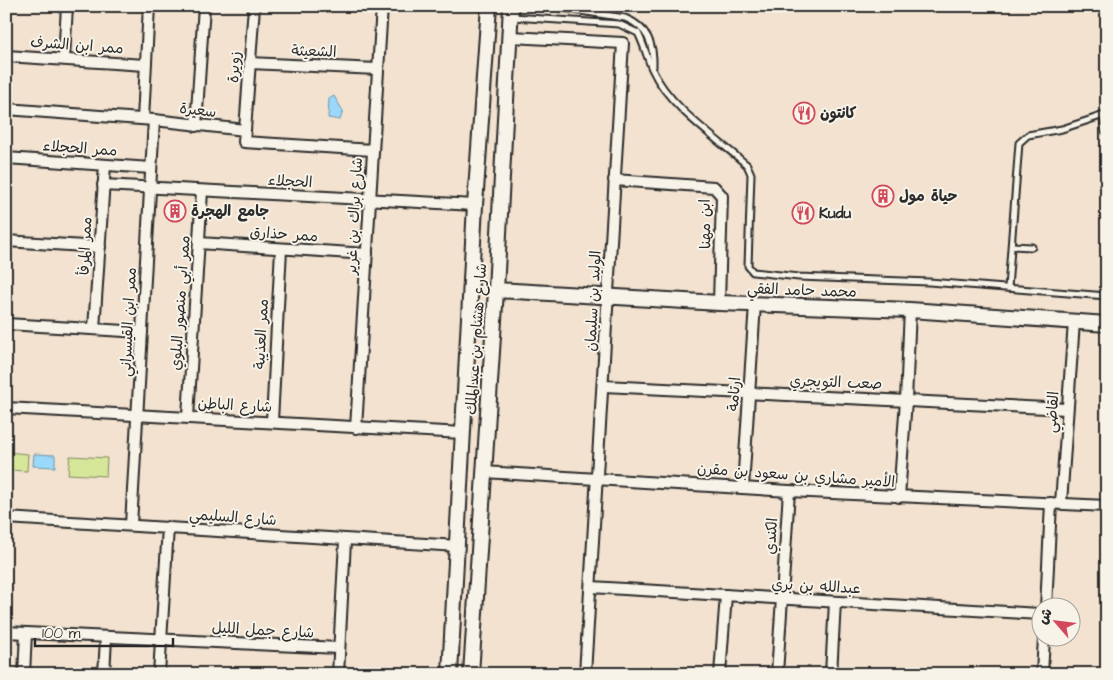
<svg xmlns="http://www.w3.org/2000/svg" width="1113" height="680" font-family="'Architects Daughter','Playpen Sans Arabic',sans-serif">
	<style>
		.green { fill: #d6e79a; stroke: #808962 }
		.water { fill: #9ad9fb; stroke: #6e93a8 }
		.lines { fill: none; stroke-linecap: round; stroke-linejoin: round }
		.lane-casing { stroke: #2b2b2b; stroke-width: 9 }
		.street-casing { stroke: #2b2b2b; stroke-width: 14 }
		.secondary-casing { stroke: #2b2b2b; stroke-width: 18 }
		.lane { stroke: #f7f3e8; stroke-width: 5 }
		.street { stroke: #f7f3e8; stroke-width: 10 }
		.secondary { stroke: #f7f3e8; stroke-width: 14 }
		.labels { text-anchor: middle; stroke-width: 4; stroke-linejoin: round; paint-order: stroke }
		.street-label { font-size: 15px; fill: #2b2b2b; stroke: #f7f3e8 }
		.poi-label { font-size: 15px; font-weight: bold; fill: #2b2b2b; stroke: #f7f3e8; text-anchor: start }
	</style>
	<rect width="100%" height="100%" fill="#f2e2cf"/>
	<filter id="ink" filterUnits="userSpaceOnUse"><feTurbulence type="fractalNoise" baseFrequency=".02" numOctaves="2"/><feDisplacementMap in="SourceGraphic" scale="10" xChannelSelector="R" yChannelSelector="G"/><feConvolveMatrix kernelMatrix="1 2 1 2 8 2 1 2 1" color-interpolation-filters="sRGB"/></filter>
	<g filter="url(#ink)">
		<g class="green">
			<polygon points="6,452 28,454 27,471 6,470"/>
			<polygon points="70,456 107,458 106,476 68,474"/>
		</g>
		<g class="water">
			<polygon points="334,96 343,111 340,120 328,118 329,99"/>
			<polygon points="34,454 55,455 55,467 33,466"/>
		</g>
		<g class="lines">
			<g class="lane-casing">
				<g id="lane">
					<path d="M548,6l77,12c22,9 29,25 28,49"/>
					<path d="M513,17l106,7 19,9c6,12 9,24 14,36 17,38 64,69 95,96l4,9 -3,92 5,6 46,5 130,5 178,14"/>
					<polyline points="1103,116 1105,131"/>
					<polyline points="1012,246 1032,247"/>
					<polyline points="1008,288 1019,143 1028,135 1062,129 1107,114"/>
				</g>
			</g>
			<g class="street-casing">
				<g id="street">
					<polyline points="511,37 623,43 585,674"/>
					<polyline points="6,56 145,65"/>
					<polyline points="64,59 67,6"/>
					<polyline points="250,63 377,69"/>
					<polyline points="6,109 154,120 245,130 244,142 373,150"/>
					<polyline points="143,119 149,6"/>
					<polyline points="196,126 204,6"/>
					<polyline points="245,130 254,6"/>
					<polyline points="6,158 151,168"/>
					<polyline points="614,180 714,187 722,196 719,303"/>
					<polyline points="103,185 475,205"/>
					<polyline points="6,241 100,247"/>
					<polyline points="199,243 367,254"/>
					<polyline points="6,324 142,332"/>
					<polyline points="94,329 105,165"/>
					<polyline points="604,386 1067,409"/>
					<polyline points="6,408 463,433"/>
					<polyline points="188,417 202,191"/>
					<polyline points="272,421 281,249"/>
					<polyline points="356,428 382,6"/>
					<polyline points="484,472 789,491 1107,506"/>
					<polyline points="743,487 755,304"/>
					<polyline points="899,497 906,400 910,310"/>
					<polyline points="1061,503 1074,322"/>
					<polyline points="6,518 458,546"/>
					<polyline points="131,525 154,120"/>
					<polyline points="591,587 1040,614"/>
					<polyline points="1046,608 1051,503"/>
					<polyline points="6,632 339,648"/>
					<polyline points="24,674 26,633"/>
					<polyline points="104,674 106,638"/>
					<polyline points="159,674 168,527"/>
					<polyline points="338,674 345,541"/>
					<polyline points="720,674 726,595"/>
					<polyline points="777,674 789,491"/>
					<polyline points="831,674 835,602"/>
					<polyline points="1042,674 1044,638"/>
				</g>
			</g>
			<g class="secondary-casing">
				<g id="secondary">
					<polyline points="496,290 719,303 910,310 1107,324"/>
					<polyline points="450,674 475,205 489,6"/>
					<polyline points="471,674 496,290 511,6"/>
				</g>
			</g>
			<use href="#lane" class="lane"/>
			<use href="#street" class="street"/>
			<use href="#secondary" class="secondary"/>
		</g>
	</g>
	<defs>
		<g id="restaurant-ring" transform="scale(1.125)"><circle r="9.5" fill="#f7f3e8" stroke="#d1495b" stroke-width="1.5"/><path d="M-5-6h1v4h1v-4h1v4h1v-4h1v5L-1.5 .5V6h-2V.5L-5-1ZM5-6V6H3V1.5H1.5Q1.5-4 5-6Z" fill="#d1495b"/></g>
		<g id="building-ring" transform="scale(1.125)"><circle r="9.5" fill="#f7f3e8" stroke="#d1495b" stroke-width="1.5"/><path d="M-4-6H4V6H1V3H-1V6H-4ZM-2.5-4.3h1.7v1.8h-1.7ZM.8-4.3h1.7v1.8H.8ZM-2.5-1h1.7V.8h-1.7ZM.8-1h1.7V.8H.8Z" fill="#d1495b"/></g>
	</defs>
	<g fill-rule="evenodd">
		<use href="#restaurant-ring" x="804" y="113"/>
		<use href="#building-ring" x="883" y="196"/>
		<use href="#building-ring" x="175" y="211"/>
		<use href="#restaurant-ring" x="803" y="213"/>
	</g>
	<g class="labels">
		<g class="street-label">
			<text transform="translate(77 45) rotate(4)" y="5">ممر ابن الشرف</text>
			<text transform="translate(314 51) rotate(2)" y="5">الشعيثة</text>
			<text transform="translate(234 67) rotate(-86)" y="5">زويرة</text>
			<text transform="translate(198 110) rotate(7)" y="5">سعيرة</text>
			<text transform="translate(80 148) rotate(4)" y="5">ممر الحجلاء</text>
			<text transform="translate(290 181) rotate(3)" y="5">الحجلاء</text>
			<text transform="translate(354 216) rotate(-87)" y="5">شارع براك بن غرير</text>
			<text transform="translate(705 224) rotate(-91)" y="5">ابن مهنا</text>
			<text transform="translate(284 234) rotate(4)" y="5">ممر حذارق</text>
			<text transform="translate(85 246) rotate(-87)" y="5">ممر المرفأ</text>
			<text transform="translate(802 290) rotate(2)" y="5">محمد حامد الفقي</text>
			<text transform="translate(593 301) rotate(-87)" y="5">الوليد بن سليمان</text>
			<text transform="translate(180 303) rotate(-86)" y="5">ممر أبي منصور البلوي</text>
			<text transform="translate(128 322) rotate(-87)" y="5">ممر ابن القيسراني</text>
			<text transform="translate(261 334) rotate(-87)" y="5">ممر العذيبة</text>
			<text transform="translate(476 339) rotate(-86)" y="5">شارع هشام بن عبدالملك</text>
			<text transform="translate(836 382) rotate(2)" y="5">صعب التويجري</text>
			<text transform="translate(734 394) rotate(-86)" y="5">ارتامة</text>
			<text transform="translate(235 405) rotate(3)" y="5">شارع الباطن</text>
			<text transform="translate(1052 412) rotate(-86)" y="5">القاضي</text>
			<text transform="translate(796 475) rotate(4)" y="5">الأمير مشاري بن سعود بن مقرن</text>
			<text transform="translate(233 517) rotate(4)" y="5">شارع السليمي</text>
			<text transform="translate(771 536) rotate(-86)" y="5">الكندي</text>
			<text transform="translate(816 586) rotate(3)" y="5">عبدالله بن بري</text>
			<text transform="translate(263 630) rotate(3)" y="5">شارع جمل الليل</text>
		</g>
		<g class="poi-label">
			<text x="820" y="118">كانتون</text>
			<text x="899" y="201">حياة مول</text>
			<text x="191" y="216">جامع الهجرة</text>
			<text x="819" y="218">Kudu</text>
		</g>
	</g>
	<rect width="1113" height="680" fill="none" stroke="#f7f3e8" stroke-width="25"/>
	<rect x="12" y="12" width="1088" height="655" fill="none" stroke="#2b2b2b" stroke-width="2" filter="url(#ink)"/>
	<g transform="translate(1056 622) rotate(298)"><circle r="24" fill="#f7f3e8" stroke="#a5a39c"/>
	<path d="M0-4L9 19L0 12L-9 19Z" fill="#d1495b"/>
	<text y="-8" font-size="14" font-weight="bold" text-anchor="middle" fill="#2b2b2b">ش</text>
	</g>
	<path d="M35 638v8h138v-8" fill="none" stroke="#2b2b2b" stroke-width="2.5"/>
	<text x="42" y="638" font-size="15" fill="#2b2b2b" stroke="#f7f3e8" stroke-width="4" paint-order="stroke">100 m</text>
</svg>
